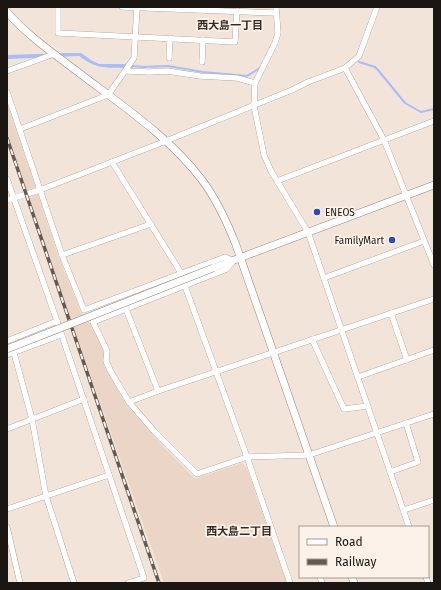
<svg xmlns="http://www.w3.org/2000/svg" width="441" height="590" font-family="'Fira Sans','Noto Sans JP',sans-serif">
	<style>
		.built { fill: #ead5c6 }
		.water { fill: #a6bffb }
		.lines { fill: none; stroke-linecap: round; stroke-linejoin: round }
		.stream { stroke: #a6bffb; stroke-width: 2 }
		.minor-casing { stroke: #96897f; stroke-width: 6 }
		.tertiary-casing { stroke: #96897f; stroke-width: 8 }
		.minor { stroke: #fff; stroke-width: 5.5 }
		.tertiary { stroke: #fff; stroke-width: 7 }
		.rail-casing { stroke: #625a53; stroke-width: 3.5 }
		.rail { stroke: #fdf2e9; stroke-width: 2; stroke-dasharray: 6; stroke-linecap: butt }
		.tertiary-bridge-casing { stroke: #96897f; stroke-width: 8; stroke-linecap: butt }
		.tertiary-bridge { stroke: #fff; stroke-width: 7 }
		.poi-dot { fill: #2c4bbb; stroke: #fdf2e9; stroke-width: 1.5 }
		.labels { text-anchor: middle; stroke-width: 3.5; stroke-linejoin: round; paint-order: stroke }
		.poi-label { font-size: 10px; fill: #1b1612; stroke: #fdf2e9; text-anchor: start }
		.neighbourhood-label { font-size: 11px; font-weight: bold; fill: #342a22; stroke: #fdf2e9 }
	</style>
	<rect width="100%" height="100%" fill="#f2e4d9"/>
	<polygon class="built" points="7,102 59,258 81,312 93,327 104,352 103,360 119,392 129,407 159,442 195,479 242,463 247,469 287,583 164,583 50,261 7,131"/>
	<path class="water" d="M68,53h13l10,7 8,4h34v4c-24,-1 -34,3 -54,-12l-72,3v-4z"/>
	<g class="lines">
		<g class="stream">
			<polyline points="359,62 375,67 378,70 405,103 421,112 434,109"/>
			<polyline points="133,66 144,67 168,66 203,72 247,76 260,68"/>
		</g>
		<g class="minor-casing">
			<g id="minor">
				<polyline points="58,7 58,33 235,42 237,11"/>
				<polyline points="122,7 276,13"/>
				<polyline points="276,7 278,33 275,43 255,83 254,106 264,155 271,171 308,232 409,527"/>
				<polyline points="169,58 170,38"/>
				<polyline points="202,62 203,40"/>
				<polyline points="345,68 384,140 434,265"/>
				<polyline points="7,71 54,54"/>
				<polyline points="127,71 149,72 167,71 200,76 237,78 255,83"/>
				<polyline points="7,92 62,255 84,310 225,257 233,261 227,269 93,322 107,351 106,361 111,372 129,402 154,431 197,474 247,457 309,455 434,414"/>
				<polyline points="20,129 108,95 134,58 137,7"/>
				<polyline points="112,162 181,273"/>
				<polyline points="7,179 57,321 144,578 128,583"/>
				<polyline points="277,181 434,121"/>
				<polyline points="7,200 40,190 166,141 292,90 308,82 345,68 359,56 377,7"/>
				<polyline points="62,255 151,224"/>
				<polyline points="324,278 424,241"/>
				<polyline points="185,286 247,457 290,583"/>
				<polyline points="126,309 158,391"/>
				<polyline points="391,313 407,360"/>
				<polyline points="312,339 344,409 368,406"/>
				<polyline points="7,341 57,321"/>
				<polyline points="14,353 32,419 46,496 74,583"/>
				<polyline points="7,355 61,335"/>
				<polyline points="358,377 434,350"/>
				<polyline points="129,402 158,391 434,299"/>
				<polyline points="7,429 84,399"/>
				<polyline points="390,472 418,462 406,423"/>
				<polyline points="7,509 109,475"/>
				<polyline points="404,510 434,500"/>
				<polyline points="7,527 20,583"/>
				<polyline points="320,577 322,583"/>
				<polyline points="426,577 428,583"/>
			</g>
		</g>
		<g class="tertiary-casing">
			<g id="tertiary">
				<path d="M7,12c19,22 43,39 67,57 44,34 94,66 128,111 15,20 25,42 34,65l98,282"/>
				<polyline points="213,268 434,185"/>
				<polyline points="352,577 354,583"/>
			</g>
		</g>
		<use href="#minor" class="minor"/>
		<use href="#tertiary" class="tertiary"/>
		<g class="rail-casing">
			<polyline id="rail" points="7,138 159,583"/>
		</g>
		<use href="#rail" class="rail"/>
		<g class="tertiary-bridge-casing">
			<polyline id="tertiary-bridge" points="7,349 213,268"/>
		</g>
		<use href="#tertiary-bridge" class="tertiary-bridge"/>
	</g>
	<g class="poi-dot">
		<circle cx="317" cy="212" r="4"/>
		<circle cx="392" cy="240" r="4"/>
	</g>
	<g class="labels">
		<g class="poi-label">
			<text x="325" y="216">ENEOS</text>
			<text x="384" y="244" text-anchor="end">FamilyMart</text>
		</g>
		<g class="neighbourhood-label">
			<text x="230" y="29">西大島一丁目</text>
			<text x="239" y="535">西大島二丁目</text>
		</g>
	</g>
	<rect width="441" height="590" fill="none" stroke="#1b1612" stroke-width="16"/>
	<rect x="299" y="526" width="130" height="52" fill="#fdf2e9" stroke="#a39a93"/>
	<rect x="307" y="539" width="20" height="6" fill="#ffffff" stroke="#a39a93"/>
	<text x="335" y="546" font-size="12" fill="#1b1612">Road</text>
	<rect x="307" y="559" width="20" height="6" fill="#625a53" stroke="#a39a93"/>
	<text x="335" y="566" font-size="12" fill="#1b1612">Railway</text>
</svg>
